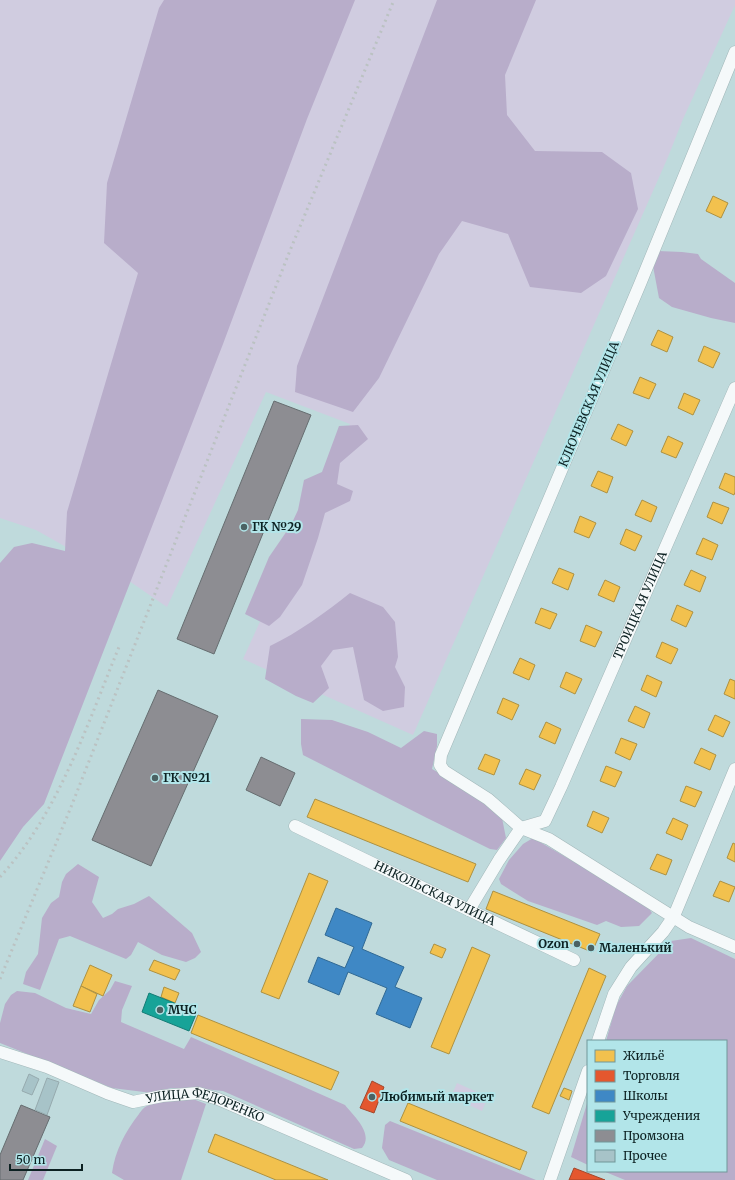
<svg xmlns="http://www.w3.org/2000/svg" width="735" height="1180" font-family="Merriweather,serif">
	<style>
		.green { fill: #d0cce0 }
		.forest { fill: #b8adca }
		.homes { fill: #f2c14e; stroke: #ad9141 }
		.shops { fill: #e4572e; stroke: #a3472a }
		.schools { fill: #3f88c5; stroke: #306994 }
		.public { fill: #17a398; stroke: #147c75 }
		.industry { fill: #8d8d92; stroke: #666d70 }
		.building { fill: #a7c3c8; stroke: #96aaae }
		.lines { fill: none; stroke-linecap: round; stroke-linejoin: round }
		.minor-casing { stroke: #a2b7b9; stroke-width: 13 }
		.minor { stroke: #f5f9fa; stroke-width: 12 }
		.rail { stroke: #bbc2c2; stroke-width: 3; stroke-dasharray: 2 4; stroke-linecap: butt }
		.poi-dot { fill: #4b6263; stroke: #b2e5e9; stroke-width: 1.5 }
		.labels { text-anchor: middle; stroke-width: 4; stroke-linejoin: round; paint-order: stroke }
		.street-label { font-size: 12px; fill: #0c2122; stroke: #b2e5e9 }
		.poi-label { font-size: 12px; font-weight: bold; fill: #0c2122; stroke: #b2e5e9; text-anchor: start }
	</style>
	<rect width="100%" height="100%" fill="#bfdadc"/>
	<g class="green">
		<polygon points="0,0 735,0 735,5 683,119 668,157 413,735 243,659 350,424 266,392 167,607 94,557 66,547 36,530 0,518"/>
		<polygon points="457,1083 488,1097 482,1111 451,1097"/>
	</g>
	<g class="forest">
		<polygon points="164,0 355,0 307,119 223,344 44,804 23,827 0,861 0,563 14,547 32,543 65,551 67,512 138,273 104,243 107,183 159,8"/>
		<polygon points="437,0 536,0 505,75 507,115 535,151 602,152 631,173 638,209 606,276 581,293 530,287 508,234 462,221 439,254 379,378 353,412 295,392 297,366"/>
		<polygon points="658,251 682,252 698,254 701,259 735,283 735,323 711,318 672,307 659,298 653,266"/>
		<polygon points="358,425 368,439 340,463 337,484 353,491 350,501 325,513 318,538 302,585 280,617 269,626 245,614 269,557 291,525 298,510 304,480 322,472 339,426"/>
		<path d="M350,593l33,14 12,15 3,35 -3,10 10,20 -1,20 -21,4 -19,-11 -11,-53 -20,3 -12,16 8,22 -16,15 -17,-7 -31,-17 5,-33c29,-14 55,-33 80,-53z"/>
		<polygon points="301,719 332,720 368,732 401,748 424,731 437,734 437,746 432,769 464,787 502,818 506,838 497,850 490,849 427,818 303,755 301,744"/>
		<polygon points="533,838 645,903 652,913 639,926 621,927 606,921 597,925 528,901 501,884 499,879 509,860 523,844"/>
		<polygon points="78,864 99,877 92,902 103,918 112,914 118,909 134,904 149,896 192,933 201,952 195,958 186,962 162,955 138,942 131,955 126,959 70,936 59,939 40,990 23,984 26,972 38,954 42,918 51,903 59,897 62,882 66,874"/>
		<polygon points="691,938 735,959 735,1180 625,1180 603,1171 726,1171 726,1041 606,1041 616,1006 627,986 671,941"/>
		<path d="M115,981l17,5 -10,24 -1,12 63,27 7,-12 154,68c9,11 29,29 17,43l-8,1 -131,-58 -29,-3h-23l-19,5 -40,-5 -112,-45v-20l5,-19 6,-9 6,-4 18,2 31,15 25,6 8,-14 11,-10z"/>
		<path d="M193,1099l13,5 -25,76h-57l-12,-7c3,-22 13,-41 27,-59 2,-3 5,-7 8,-8 15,-6 31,-6 46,-7z"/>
		<polygon points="588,1100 588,1165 571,1157"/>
		<polygon points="390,1121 536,1180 437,1180 389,1160 382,1148 385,1125"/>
		<polygon points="45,1139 57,1146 43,1180 28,1180"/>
	</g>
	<g class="homes">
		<polygon points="713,196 728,203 721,218 706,211"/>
		<polygon points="658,330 673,337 667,352 651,345"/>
		<polygon points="704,346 720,353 713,368 698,361"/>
		<polygon points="640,377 656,384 649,399 633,393"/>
		<polygon points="684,393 700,400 693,415 678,408"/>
		<polygon points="618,424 633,431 626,446 611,439"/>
		<polygon points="668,436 683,443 676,458 661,452"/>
		<polygon points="598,471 613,477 607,493 591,486"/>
		<polygon points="725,473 735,477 735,492 734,495 719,488"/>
		<polygon points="642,500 657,507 651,522 635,515"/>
		<polygon points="713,502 729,508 722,524 707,517"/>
		<polygon points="580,516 596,523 589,538 574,532"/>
		<polygon points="626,529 642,536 635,551 620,544"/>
		<polygon points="703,538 718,545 712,560 696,554"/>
		<polygon points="559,568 574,574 568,590 552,583"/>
		<polygon points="691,570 706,577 700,592 684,585"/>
		<polygon points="605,580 620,587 614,602 598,595"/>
		<polygon points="677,605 693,612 686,627 671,620"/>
		<polygon points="541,608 557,614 550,629 535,623"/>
		<polygon points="586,625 602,632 595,647 580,641"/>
		<polygon points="662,642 678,649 671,664 656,657"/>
		<polygon points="520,658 535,665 529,680 513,673"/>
		<polygon points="566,672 582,679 575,694 560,687"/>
		<polygon points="647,675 662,682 656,697 641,690"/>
		<polygon points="730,679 735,681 735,699 724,694"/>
		<polygon points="503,698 519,705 512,720 497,713"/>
		<polygon points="635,706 650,713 644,728 628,721"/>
		<polygon points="715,715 730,722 723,737 708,730"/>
		<polygon points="546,722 561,729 555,744 539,737"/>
		<polygon points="621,738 637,744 630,760 615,753"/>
		<polygon points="701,748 716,755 710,770 694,763"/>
		<polygon points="485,754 500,760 494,775 478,769"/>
		<polygon points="606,766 622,772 615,787 600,781"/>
		<polygon points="526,769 541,775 534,790 519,784"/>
		<polygon points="686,786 702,792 695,807 680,801"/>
		<polygon points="315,799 476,864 468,882 307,817"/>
		<polygon points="593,811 609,818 602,833 587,826"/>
		<polygon points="673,818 688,825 682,840 666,833"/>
		<polygon points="733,843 735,844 735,862 727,858"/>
		<polygon points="657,854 672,860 666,875 650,869"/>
		<polygon points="309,873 328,881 279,999 261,992"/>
		<polygon points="720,881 735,887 729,902 713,896"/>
		<polygon points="493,891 600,934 592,952 486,909"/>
		<polygon points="434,944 446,949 442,958 430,953"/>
		<polygon points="472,947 490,955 449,1054 431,1047"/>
		<polygon points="154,960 180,970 175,980 149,970"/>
		<polygon points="90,965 112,975 103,996 81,986"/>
		<polygon points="589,968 606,976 549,1114 532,1107"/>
		<polygon points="81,986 97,994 90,1012 73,1006"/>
		<polygon points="164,987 179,993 175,1003 161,997"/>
		<polygon points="198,1015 339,1072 331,1090 191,1033"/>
		<polygon points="564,1088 572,1091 569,1100 560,1096"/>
		<polygon points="408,1103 527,1152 520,1170 400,1121"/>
		<polygon points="215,1134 328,1180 276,1180 208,1152"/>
	</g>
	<g class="shops">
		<polygon points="372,1081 384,1087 374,1113 360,1108"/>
		<polygon points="574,1168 605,1180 569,1180"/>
	</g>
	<polygon class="schools" points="336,908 372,923 362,949 404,967 395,987 422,998 410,1028 376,1014 387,988 348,972 339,995 308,982 318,957 345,968 354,947 325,935"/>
	<polygon class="public" points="149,993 197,1012 189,1031 142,1012"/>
	<g class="industry">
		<polygon points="274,401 311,415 214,654 177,639"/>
		<polygon points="158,690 218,716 151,866 92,840"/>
		<polygon points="261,757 295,773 280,806 246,790"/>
		<polygon points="21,1105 50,1117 23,1180 0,1180 0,1155"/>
	</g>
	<g class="building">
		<polygon points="29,1074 39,1079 32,1095 22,1091"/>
		<polygon points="47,1078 59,1082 47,1115 35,1110"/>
	</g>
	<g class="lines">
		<g class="minor-casing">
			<g id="minor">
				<polyline points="735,52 640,284 441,755 440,765 444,771 488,799 521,828 549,839 689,927 735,947"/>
				<path id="s1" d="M295,826l174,84 105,50"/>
				<path id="s2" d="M469,910l30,-50 22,-32 24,-7 16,-34 174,-399"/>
				<polyline points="598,1041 614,994 631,967 663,932 674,916 735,769"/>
				<path id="s3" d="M0,1052l47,15 60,26 26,9 29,-6 36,-3 20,6 188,81"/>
				<polyline points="550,1180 588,1071"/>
			</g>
		</g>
		<use href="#minor" class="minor"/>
		<g class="rail">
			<path d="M0,877c58,-63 87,-152 119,-230"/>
			<polyline points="0,979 71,807 289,253 394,0"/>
		</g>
	</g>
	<g class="poi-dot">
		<circle cx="244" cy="527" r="4"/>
		<circle cx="155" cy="778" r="4"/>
		<circle cx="577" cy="944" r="4"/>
		<circle cx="591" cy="948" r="4"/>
		<circle cx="160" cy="1010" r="4"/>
		<circle cx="372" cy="1097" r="4"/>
	</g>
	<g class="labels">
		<g class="street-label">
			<text transform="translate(589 404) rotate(-67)" y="4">КЛЮЧЕВСКАЯ УЛИЦА</text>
			<text dy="4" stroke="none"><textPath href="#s2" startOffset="358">ТРОИЦКАЯ УЛИЦА</textPath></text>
			<text dy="4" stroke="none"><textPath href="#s1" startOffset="155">НИКОЛЬСКАЯ УЛИЦА</textPath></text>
			<text dy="4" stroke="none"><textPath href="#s3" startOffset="217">УЛИЦА ФЕДОРЕНКО</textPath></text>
		</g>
		<g class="poi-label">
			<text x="252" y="531">ГК №29</text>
			<text x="163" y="782">ГК №21</text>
			<text x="569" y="948" text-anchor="end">Ozon</text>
			<text x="599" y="952">Маленький</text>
			<text x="168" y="1014">МЧС</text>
			<text x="380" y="1101">Любимый маркет</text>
		</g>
	</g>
	<rect x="587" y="1040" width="140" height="132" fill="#b2e5e9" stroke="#709799"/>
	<rect x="595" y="1050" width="20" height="12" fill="#f2c14e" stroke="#709799"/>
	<text x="623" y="1060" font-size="12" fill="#0c2122">Жильё</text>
	<rect x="595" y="1070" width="20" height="12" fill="#e4572e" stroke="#709799"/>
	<text x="623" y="1080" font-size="12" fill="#0c2122">Торговля</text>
	<rect x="595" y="1090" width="20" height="12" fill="#3f88c5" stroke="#709799"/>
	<text x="623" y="1100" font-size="12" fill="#0c2122">Школы</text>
	<rect x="595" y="1110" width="20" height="12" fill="#17a398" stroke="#709799"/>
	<text x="623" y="1120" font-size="12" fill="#0c2122">Учреждения</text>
	<rect x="595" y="1130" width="20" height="12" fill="#8d8d92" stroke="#709799"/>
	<text x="623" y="1140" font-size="12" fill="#0c2122">Промзона</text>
	<rect x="595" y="1150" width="20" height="12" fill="#a7c3c8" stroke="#709799"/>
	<text x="623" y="1160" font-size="12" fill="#0c2122">Прочее</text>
	<path d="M10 1164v6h72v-6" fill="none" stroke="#0c2122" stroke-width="2"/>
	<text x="16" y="1164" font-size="12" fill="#0c2122" stroke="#b2e5e9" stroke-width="3" paint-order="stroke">50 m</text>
</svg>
